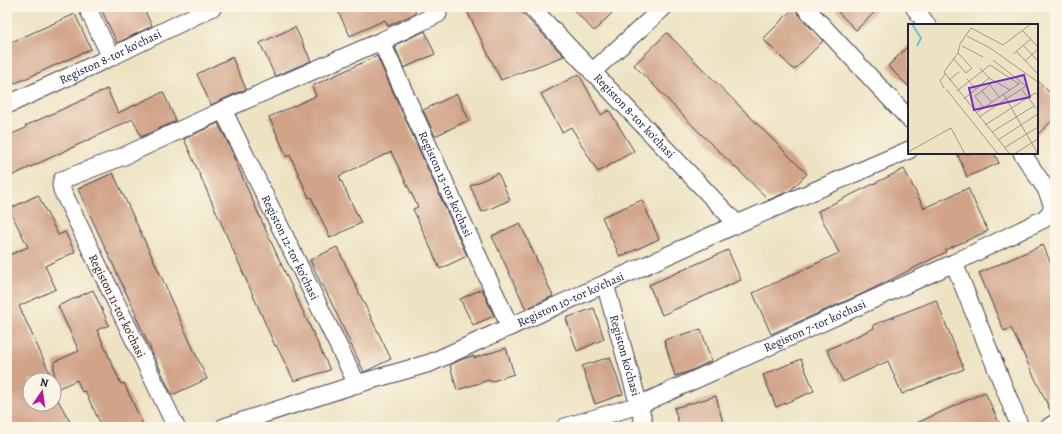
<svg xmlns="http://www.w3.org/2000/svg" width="1062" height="434" font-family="Alegreya,serif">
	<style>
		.building { fill: #d1a48a }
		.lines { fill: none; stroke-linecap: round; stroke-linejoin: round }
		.street-casing { stroke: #403f4f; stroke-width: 19 }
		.street { stroke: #fff; stroke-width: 17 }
		.labels { text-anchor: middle; stroke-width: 3; stroke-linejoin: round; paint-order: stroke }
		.street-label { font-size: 12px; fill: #22223b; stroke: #fcf5e5 }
		.inset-river { fill: none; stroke: #5fc6db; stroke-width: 2 }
		.inset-road { fill: none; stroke: #9c968d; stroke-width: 1 }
		.view { fill: #7b2cbf; fill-opacity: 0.15; stroke: #7b2cbf; stroke-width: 2 }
		.inset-edge { fill: none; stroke: #22223b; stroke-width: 2 }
	</style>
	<rect width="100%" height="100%" fill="#fcf5e5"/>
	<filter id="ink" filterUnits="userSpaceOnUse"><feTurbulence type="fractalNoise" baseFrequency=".025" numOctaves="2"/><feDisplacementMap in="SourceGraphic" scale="8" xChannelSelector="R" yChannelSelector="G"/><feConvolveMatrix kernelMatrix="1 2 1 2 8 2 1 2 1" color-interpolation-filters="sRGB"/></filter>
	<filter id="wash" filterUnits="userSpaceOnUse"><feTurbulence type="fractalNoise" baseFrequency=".012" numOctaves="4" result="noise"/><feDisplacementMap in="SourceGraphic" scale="16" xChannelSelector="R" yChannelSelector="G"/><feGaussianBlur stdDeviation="0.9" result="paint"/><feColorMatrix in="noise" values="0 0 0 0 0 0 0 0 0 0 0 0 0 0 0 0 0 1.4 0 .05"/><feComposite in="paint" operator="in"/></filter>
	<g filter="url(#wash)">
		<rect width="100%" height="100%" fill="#ede3c3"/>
		<g id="blocks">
			<g class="building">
				<polygon points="110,7 143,7 152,26 117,43 102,11"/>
				<polygon points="336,7 413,7 416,13 388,26 385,20 350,36"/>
				<polygon points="465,7 516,7 564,56 501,80"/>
				<polygon points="571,7 618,7 594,31"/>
				<polygon points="795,7 798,14 823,41 794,70 763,39"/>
				<polygon points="833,7 880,7 856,30"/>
				<polygon points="75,14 91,49 7,87 7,44"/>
				<polygon points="295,27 311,61 275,76 260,43"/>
				<polygon points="425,31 435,54 404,68 395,47 398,46 397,44"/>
				<polygon points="667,33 807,174 791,190 769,200 700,133 634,65"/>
				<polygon points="909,45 909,87 888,66"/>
				<polygon points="377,56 467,256 440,269 413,209 418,207 391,152 339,176 361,223 330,238 311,197 309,198 290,155 287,157 269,117 316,96 312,86"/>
				<polygon points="232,57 246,89 211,105 197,74"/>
				<polygon points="579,74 601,115 609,110 634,151 598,172 571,127 562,132 541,94"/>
				<polygon points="1037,80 1055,98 1055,118 1037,135"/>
				<polygon points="107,89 118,113 163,92 176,121 141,137 133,119 7,178 7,136 26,128 25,126"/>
				<polygon points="457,94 469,120 435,136 423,110"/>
				<polygon points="218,123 234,155 233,156 272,244 330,370 294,381 276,345 275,346 256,302 184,139"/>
				<polygon points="957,153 994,153 999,163 967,177"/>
				<polygon points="904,169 924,208 968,188 988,231 945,250 946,252 864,293 771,334 753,293 839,253 818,211"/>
				<polygon points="113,173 168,291 167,291 207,379 172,395 135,315 136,314 78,189"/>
				<polygon points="498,173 510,200 482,212 470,186"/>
				<polygon points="38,195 58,235 65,232 75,252 45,266 56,289 19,306 53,380 30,380 30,404 54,404 54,393 73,427 7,427 7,256 28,247 9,209"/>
				<polygon points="642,200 659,239 620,257 602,217"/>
				<polygon points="520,223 553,296 526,309 492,236"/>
				<polygon points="1043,245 1055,273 1055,413 1052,414 1011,328 1004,331 979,273"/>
				<polygon points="337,247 391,359 364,372 323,285 322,286 310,260"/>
				<polygon points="728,250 741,280 662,315 649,285"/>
				<polygon points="482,289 494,316 473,325 460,299"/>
				<polygon points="93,290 109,325 97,330 121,384 124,383 144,427 102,427 85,391 82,392 77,380 54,390 54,362 79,351 58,306"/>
				<polygon points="936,300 964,369 902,394 888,361 843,382 827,350 874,328 873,325"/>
				<polygon points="594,308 604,339 577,351 566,318"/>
				<polygon points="701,329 711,361 688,372 675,376 664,340"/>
				<polygon points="506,348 514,374 490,382 489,380 457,390 450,365 463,359 474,356 474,358"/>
				<polygon points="610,357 623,394 595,404 582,366"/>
				<polygon points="801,359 814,391 776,407 763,375"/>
				<polygon points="985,392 1001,427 908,427"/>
				<polygon points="716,396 724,427 680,427 674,408"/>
			</g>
		</g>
	</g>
	<g filter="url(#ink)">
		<use href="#blocks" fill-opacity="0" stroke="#403f4f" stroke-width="1"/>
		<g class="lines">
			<g class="street-casing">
				<g id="street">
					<polyline points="87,7 111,57"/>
					<path id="s1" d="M531,7l206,217"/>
					<polyline points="805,7 909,119"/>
					<polyline points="914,7 927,25"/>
					<path id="s2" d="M381,41l129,286"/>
					<polyline points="592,72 664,7"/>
					<path id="s3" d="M7,105l104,-48 102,-50"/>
					<path id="s4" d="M223,110l134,274"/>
					<polyline points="954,263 1020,427"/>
					<path id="s5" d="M605,284l40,143"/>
					<polyline points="176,427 62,190 61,184 62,180 124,156 223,110 381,41 438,14"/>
					<path id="s6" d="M224,427l133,-43 73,-21 307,-139 172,-74"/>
					<path id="s7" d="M565,427l74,-22 315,-142 90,-44 6,-6 3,-7 -7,-17 -24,-36"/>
					<polyline points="1049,427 1055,423"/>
				</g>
			</g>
			<use href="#street" class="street"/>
		</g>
	</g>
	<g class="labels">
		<g class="street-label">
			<text dy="4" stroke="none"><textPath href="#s3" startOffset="114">Registon 8-tor ko'chasi</textPath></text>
			<text dy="4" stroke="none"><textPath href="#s1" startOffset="150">Registon 8-tor ko'chasi</textPath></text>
			<text dy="4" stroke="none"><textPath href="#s2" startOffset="157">Registon 13-tor ko'chasi</textPath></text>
			<text dy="4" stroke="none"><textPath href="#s4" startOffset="153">Registon 12-tor ko'chasi</textPath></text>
			<text dy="4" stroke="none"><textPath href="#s6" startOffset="370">Registon 10-tor ko'chasi</textPath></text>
			<text transform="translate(117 306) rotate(64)" y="4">Registon 11-tor ko'chasi</text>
			<text dy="4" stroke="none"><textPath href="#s7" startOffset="270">Registon 7-tor ko'chasi</textPath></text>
			<text dy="4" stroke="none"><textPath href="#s5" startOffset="74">Registon ko'chasi</textPath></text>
		</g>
	</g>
	<g transform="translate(908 24)">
		<rect width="130" height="130" fill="#ede3c3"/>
		<path class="inset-river" d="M4,0l9,14 -4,8"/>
		<path class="inset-road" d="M115,7l15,16M59,12l23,12 48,34M115,21l15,16M54,22l21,11M108,27l22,23M105,30l18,-15M45,34l13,15 6,-5 -14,-15M117,37l13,-12M72,44l9,10 21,12M59,55l9,10M41,56l10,-8M82,61l10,13M36,64l-4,-7 5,-7M38,65l52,65M114,66l14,18M49,67l33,-26 29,19M74,67l10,12M96,71l34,59M56,75l25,-21M76,84l-9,-12 17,-13M68,89l44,-30M71,93l47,-31 -33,-26M77,101l50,-32 3,2M84,108l42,-26M90,116l40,-26M96,124l34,-21M0,128l43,-24 14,26M102,130l-66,-82 14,-19 2,-9 11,-16 32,17 28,-21M106,130l24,-15"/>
		<path class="view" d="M116,51l6,22 -56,13 -5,-22z"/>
		<rect width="130" height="130" class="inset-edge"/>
	</g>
	<rect width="1062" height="434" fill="none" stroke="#fcf5e5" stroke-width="24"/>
	<g transform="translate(42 392) rotate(13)"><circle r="19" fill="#fcf5e5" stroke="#a5a1a1"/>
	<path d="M0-3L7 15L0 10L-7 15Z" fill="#b5179e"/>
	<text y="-6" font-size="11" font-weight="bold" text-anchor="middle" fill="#22223b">N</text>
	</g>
</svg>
